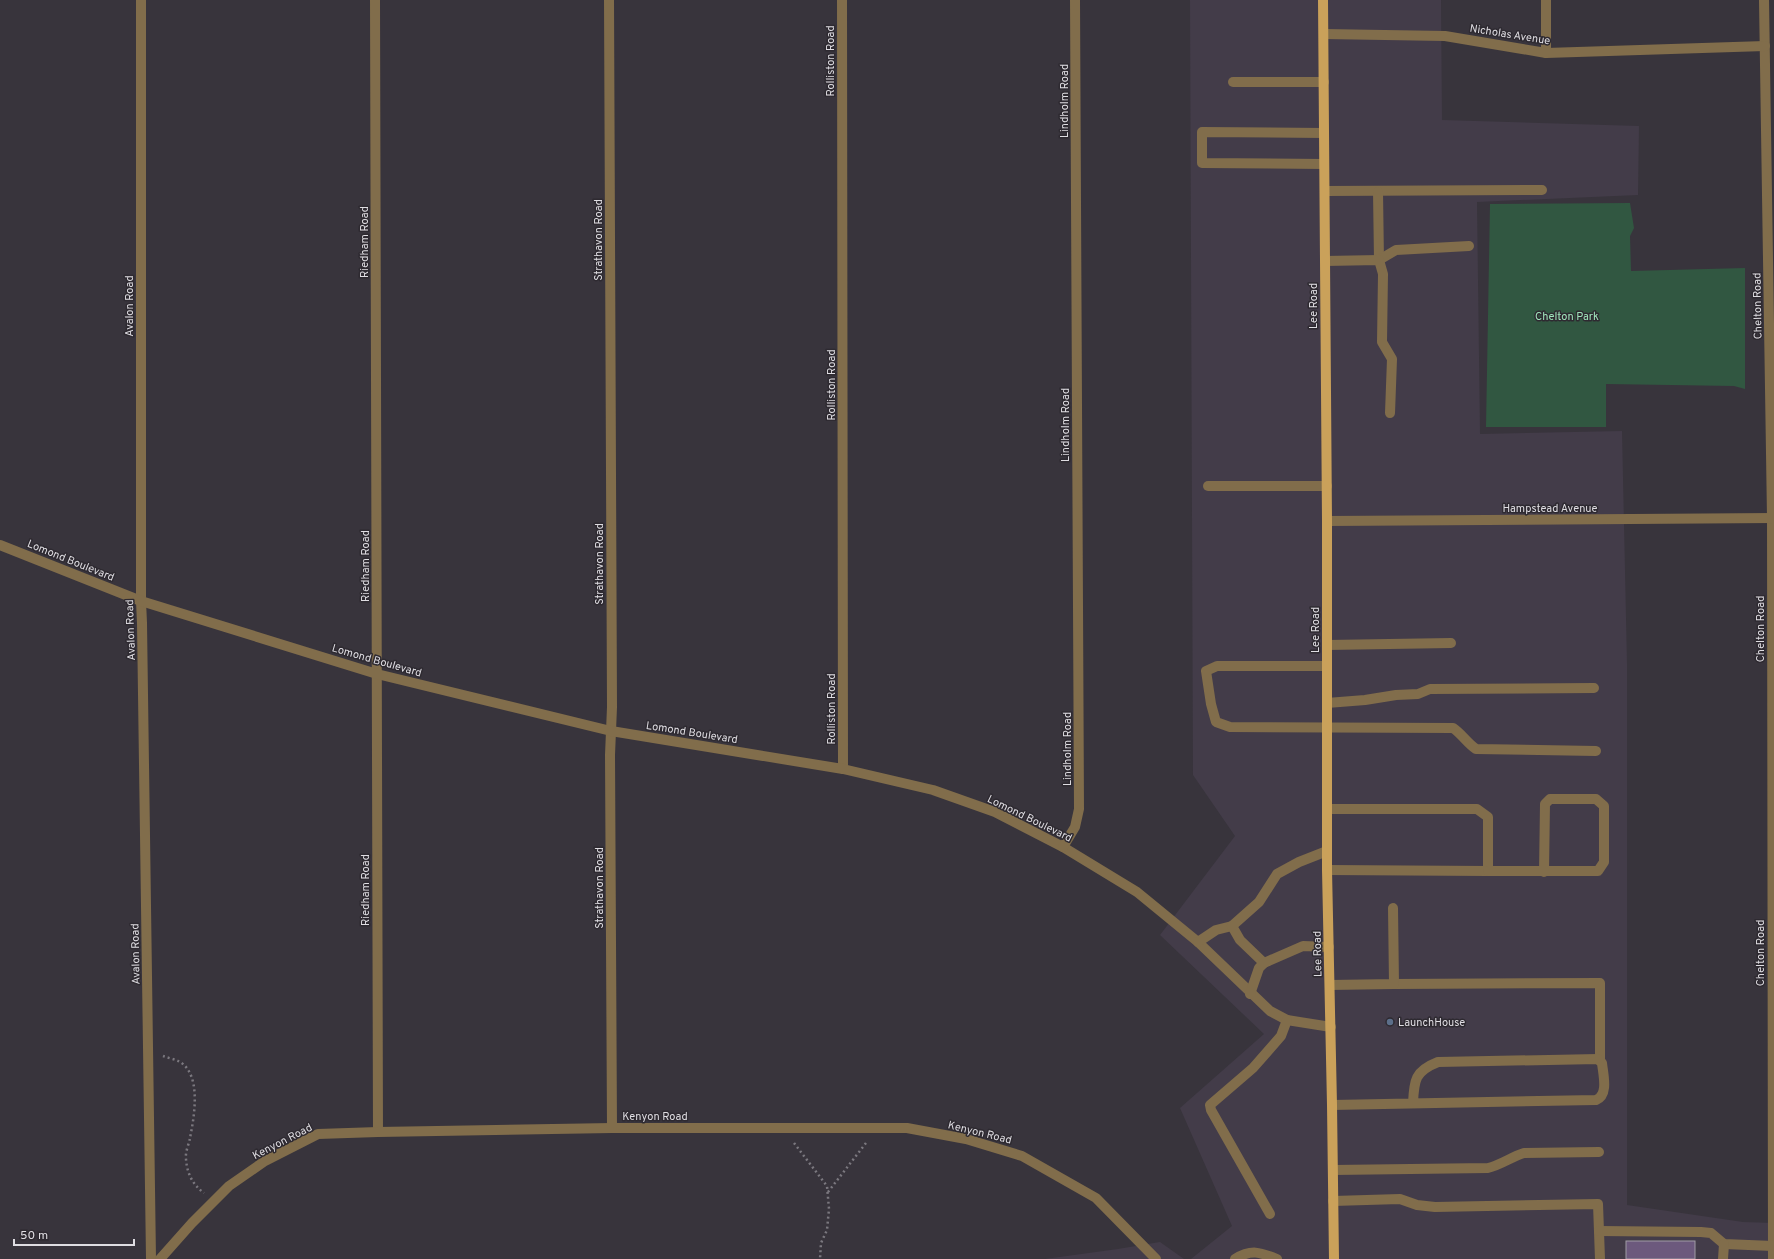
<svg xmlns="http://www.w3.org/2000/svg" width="1774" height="1259" font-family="Overpass,sans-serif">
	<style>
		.built { fill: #433c49 }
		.green { fill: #315741 }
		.building { fill: #6c597d; stroke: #a09ca5 }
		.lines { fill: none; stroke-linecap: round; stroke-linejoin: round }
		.path { stroke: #7b787f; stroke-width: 2.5; stroke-dasharray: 2 3; stroke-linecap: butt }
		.minor { stroke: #816d4b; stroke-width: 10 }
		.major { stroke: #caa15a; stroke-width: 10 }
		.service-dot { fill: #5c6f8a; stroke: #2e2a31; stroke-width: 1.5 }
		.labels { text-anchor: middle; stroke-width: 3; stroke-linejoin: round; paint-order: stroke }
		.street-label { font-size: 11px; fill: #dfdde2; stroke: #2e2a31 }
		.park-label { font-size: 11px; fill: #9fe4bb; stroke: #2e2a31 }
		.poi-label { font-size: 11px; fill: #dfdde2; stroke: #2e2a31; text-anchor: start }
	</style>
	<rect width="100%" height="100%" fill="#38343c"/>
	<g class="built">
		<polygon points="1190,0 1441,0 1442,120 1639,126 1638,195 1477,202 1480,434 1622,431 1627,664 1627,1205 1743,1222 1774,1223 1774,1259 1191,1259 1232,1226 1180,1108 1264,1034 1160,935 1235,836 1193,775"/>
		<polygon points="1160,1242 1184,1259 1045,1259 1118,1249"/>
	</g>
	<polygon class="green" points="1630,203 1634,228 1630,236 1631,271 1745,268 1745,389 1734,386 1606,384 1606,427 1486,427 1490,204"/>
	<rect class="building" x="1626" y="1241" width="69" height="18"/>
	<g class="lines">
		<g class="path">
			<path d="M163,1056c5,2 12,3 17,6 22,13 14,56 10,76 -1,6 -5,14 -4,21 1,14 6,25 18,34"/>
			<polyline points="794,1143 827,1186 829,1209 827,1230 821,1243 820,1259"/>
			<polyline points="828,1192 866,1143"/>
		</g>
		<g class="minor">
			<polyline points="141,0 141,601 142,623 151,1259"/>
			<polyline points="375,0 378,1132"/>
			<polyline points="609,0 612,707 610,755 612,1128"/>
			<polyline points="842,0 843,769"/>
			<polyline points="1546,0 1546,53"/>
			<polyline points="1764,0 1772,518 1773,1259"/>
			<polyline points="1324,34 1445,36 1546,53 1765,46"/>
			<polyline points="1233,82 1324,82"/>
			<polyline points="1324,133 1202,132 1202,163 1324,164"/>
			<polyline points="1325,191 1542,190"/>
			<polyline points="1378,192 1379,260"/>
			<polyline points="1379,260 1396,250 1469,246"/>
			<polyline points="1325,261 1379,260 1383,274 1382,342 1392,359 1390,413"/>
			<polyline points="1208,486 1327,486"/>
			<polyline points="1327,521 1774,518"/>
			<polyline points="0,545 141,601 377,674 611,731 843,769 933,790 995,812 1063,847 1137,892 1198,942 1270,1011 1287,1020 1331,1027"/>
			<polyline points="1327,645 1451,643"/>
			<path d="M1327,666h-110l-11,5 5,33 5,18 14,5 223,1c9,6 14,15 23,21l120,2"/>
			<polyline points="1327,703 1365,700 1396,695 1418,694 1430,689 1594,688"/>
			<polyline points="1327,809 1477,809 1488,817 1488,871 1327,870"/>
			<polyline points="1063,847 1075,827 1079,809 1075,0"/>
			<polyline points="1488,871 1598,871 1604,862 1604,806 1596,799 1550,799 1545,804 1544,872"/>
			<polyline points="1198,942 1216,930 1232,926"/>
			<polyline points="1264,963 1240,940 1232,926 1259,902 1277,874 1299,862 1327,851"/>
			<polyline points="1394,984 1600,983 1600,1061"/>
			<polyline points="1330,985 1394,984 1393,908"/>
			<polyline points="1250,994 1259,968 1264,963 1303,946 1329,947"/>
			<path d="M1332,1105l264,-5c13,-5 7,-26 6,-37l-4,-4 -160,3c-23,9 -24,18 -25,41"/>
			<path d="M1333,1170l155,-2c13,-3 23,-11 36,-15l75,-1"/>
			<polyline points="1333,1201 1400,1199 1417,1205 1435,1207 1598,1204 1600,1259"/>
			<polyline points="1270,1214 1211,1110 1210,1105 1253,1068 1281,1036 1287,1020"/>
			<polyline points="1599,1231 1701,1232 1711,1233 1724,1244 1773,1246"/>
			<polyline points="160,1259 192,1223 229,1186 265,1161 318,1134 378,1132 612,1128 907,1128 966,1139 1022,1156 1096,1198 1156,1259"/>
			<path d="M1235,1259c16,-10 25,-7 42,0"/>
			<polyline points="1723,1259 1724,1244"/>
		</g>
		<polyline class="major" points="1323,0 1327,521 1327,870 1332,1105 1334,1259"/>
	</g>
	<circle class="service-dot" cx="1390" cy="1022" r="4"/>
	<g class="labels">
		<g class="street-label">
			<text transform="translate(1510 34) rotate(9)" y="4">Nicholas Avenue</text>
			<text transform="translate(830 61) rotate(-90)" y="4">Rolliston Road</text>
			<text transform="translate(1064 101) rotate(-90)" y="4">Lindholm Road</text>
			<text transform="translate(598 240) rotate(-90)" y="4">Strathavon Road</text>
			<text transform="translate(364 242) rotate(-90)" y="4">Riedham Road</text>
			<text transform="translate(129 306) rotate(-90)" y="4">Avalon Road</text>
			<text transform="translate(1313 306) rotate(-90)" y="4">Lee Road</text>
			<text transform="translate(1757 306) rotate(-91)" y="4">Chelton Road</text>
			<text transform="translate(831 385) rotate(-90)" y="4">Rolliston Road</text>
			<text transform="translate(1065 425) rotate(-90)" y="4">Lindholm Road</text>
			<text x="1550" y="512">Hampstead Avenue</text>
			<text transform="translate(71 560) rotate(22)" y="4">Lomond Boulevard</text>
			<text transform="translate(599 564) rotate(-90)" y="4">Strathavon Road</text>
			<text transform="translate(365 566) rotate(-90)" y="4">Riedham Road</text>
			<text transform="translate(1760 629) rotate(-90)" y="4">Chelton Road</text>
			<text transform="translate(130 630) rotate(-92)" y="4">Avalon Road</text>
			<text transform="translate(1315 630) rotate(-90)" y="4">Lee Road</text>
			<text transform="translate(377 660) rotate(16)" y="4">Lomond Boulevard</text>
			<text transform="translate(831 709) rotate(-90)" y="4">Rolliston Road</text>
			<text transform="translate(692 732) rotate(9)" y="4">Lomond Boulevard</text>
			<text transform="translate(1067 749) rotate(-90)" y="4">Lindholm Road</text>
			<text transform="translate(1030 818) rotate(26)" y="4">Lomond Boulevard</text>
			<text transform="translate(599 888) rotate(-90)" y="4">Strathavon Road</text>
			<text transform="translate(365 890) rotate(-90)" y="4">Riedham Road</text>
			<text transform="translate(1760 953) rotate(-90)" y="4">Chelton Road</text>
			<text transform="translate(135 954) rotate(-91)" y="4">Avalon Road</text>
			<text transform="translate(1317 954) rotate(-91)" y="4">Lee Road</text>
			<text x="655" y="1120">Kenyon Road</text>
			<text transform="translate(980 1132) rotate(14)" y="4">Kenyon Road</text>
			<text transform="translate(282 1141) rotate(-27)" y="4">Kenyon Road</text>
		</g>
		<g class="park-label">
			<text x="1567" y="320">Chelton Park</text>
		</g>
		<g class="poi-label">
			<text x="1398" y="1026">LaunchHouse</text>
		</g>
	</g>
	<path d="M14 1239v6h120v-6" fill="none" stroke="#dfdde2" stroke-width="2"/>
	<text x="20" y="1239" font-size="12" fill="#dfdde2" stroke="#2e2a31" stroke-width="3" paint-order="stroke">50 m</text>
</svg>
